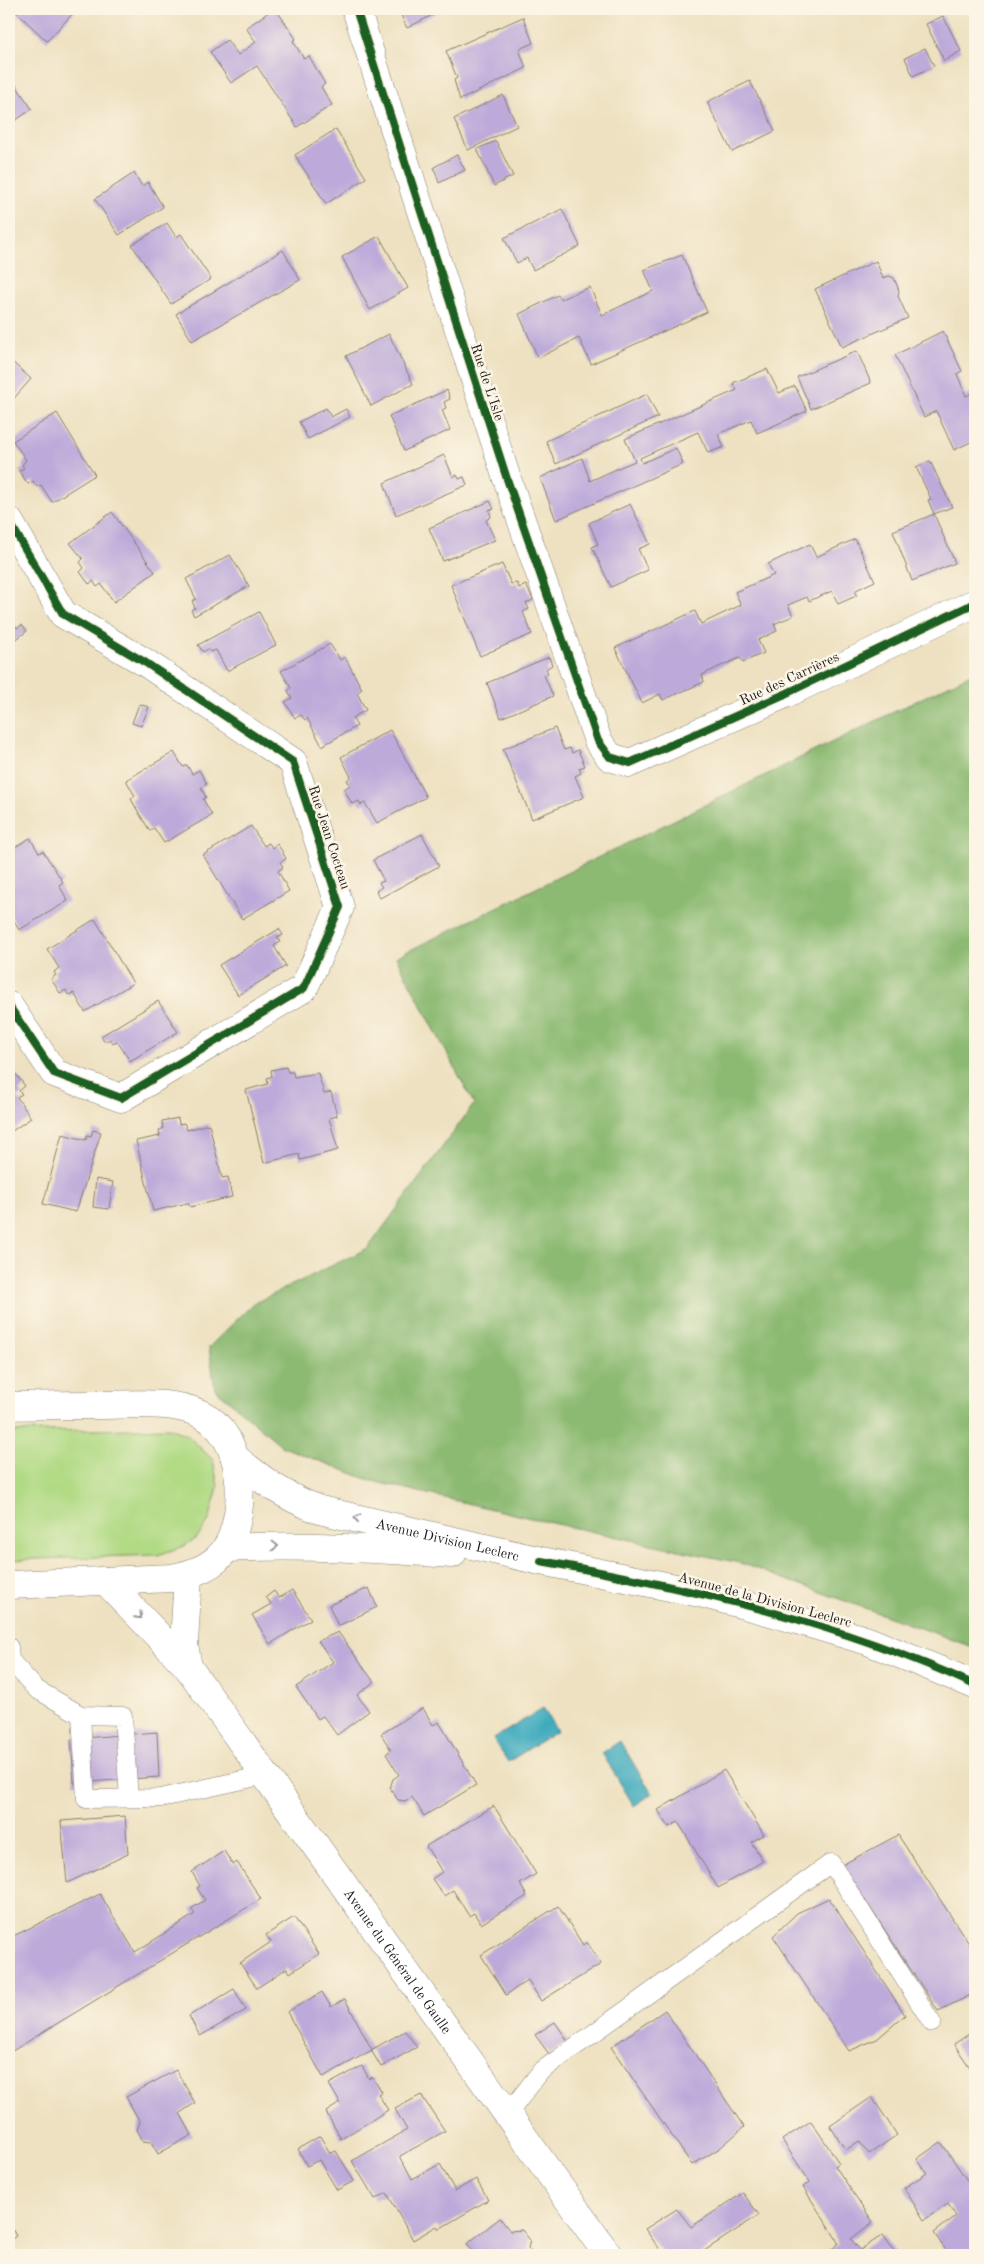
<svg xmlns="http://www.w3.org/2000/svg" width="984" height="2264" font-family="'Old Standard TT',serif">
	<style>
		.green { fill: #b1da84; stroke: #667b50 }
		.forest { fill: #8cba72; stroke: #546b47 }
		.water { fill: #3daabd; stroke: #2c636c }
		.building { fill: #bdaada }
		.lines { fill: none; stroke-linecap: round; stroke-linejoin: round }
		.service-casing { stroke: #857e6e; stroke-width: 19 }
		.minor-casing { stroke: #857e6e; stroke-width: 29 }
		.tertiary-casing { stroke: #857e6e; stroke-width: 29 }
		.primary-casing { stroke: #857e6e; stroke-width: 29 }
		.service { stroke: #fff; stroke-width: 18 }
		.minor { stroke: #fff; stroke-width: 28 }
		.tertiary { stroke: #fff; stroke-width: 28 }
		.primary { stroke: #fff; stroke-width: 28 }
		.cycleway-casing { stroke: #fcf5e5; stroke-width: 11 }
		.cycleway { stroke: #1b5e20; stroke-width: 8 }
		.oneway { stroke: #999 }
		.labels { text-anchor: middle; stroke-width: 5; stroke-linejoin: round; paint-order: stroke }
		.street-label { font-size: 14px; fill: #1c1c1c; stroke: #fcf5e5 }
	</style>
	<rect width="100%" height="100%" fill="#fcf5e5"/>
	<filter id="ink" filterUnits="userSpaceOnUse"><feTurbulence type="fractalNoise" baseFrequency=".02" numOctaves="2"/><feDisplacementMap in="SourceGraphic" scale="10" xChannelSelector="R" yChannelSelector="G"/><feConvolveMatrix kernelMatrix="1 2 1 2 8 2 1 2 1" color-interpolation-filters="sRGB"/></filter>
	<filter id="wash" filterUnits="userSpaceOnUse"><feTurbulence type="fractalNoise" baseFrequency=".0096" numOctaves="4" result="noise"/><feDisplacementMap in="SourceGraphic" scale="20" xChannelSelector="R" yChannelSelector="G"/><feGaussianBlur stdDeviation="1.12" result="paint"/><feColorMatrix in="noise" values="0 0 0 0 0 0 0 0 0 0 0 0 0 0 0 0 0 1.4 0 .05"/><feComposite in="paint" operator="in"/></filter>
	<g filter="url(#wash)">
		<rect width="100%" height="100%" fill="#eee1c1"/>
		<polygon class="green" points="169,1428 187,1435 213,1460 218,1487 209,1520 198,1537 184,1546 158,1555 9,1560 9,1432"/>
		<polygon class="forest" points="975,672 975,1648 740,1563 556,1524 372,1481 283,1447 215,1389 209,1347 253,1304 368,1248 474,1104 396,957"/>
		<g class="water">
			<polygon points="543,1708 557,1731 508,1762 493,1739"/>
			<polygon points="620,1741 652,1794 634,1806 602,1753"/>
		</g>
		<g id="blocks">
			<g class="building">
				<polygon points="15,9 77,9 47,41 14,10"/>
				<polygon points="273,9 276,9 296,39 293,41 304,59 309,56 325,84 321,87 332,105 297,127 257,66 231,83 210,52 227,40 238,55 256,42 246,28"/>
				<polygon points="398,9 453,9 447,12 444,9 407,28"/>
				<polygon points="943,16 961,51 944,61 926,24"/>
				<polygon points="523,17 533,43 519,49 526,68 460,100 454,80 457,78 446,51"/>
				<polygon points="925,48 934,66 913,76 905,58"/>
				<polygon points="9,75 32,109 9,125"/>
				<polygon points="750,81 775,131 732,152 707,102"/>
				<polygon points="503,95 517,126 468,150 454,119"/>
				<polygon points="336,129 366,178 326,204 295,155"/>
				<polygon points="496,141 513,176 494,186 477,149"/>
				<polygon points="457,155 465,170 439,183 434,167"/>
				<polygon points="134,173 142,186 148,182 163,207 119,235 95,199"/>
				<polygon points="562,209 580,246 533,270 527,258 517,263 504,238"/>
				<polygon points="167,223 176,237 181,234 211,279 171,304 132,245"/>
				<polygon points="379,236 408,288 370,310 342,257"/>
				<polygon points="283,250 300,280 192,341 176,314"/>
				<polygon points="682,255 707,312 591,364 579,338 538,358 519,314 558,295 561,299 590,287 602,315 653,291 644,270"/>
				<polygon points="876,261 883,278 889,276 894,278 899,291 898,296 908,318 842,347 815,289"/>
				<polygon points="943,331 962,371 957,374 966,396 975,392 975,440 954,450 936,411 924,417 895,355"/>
				<polygon points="389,334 413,384 371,406 346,356"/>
				<polygon points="857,351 871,383 811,409 797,377"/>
				<polygon points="9,359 31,379 9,404"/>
				<polygon points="767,369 779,393 795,386 807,411 757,433 751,420 718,434 724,447 708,453 698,432 640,458 642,463 676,448 683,464 556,520 540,478 582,458 590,481 623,466 635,461 625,439 737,390 733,383"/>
				<polygon points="447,390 450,399 444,402 446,408 442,410 450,430 404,451 389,416"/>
				<polygon points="647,394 658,417 556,464 546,441"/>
				<polygon points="326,408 331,417 346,409 350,417 308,439 299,422"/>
				<polygon points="57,413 95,475 52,502 41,485 37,487 33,481 28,484 19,471 24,468 22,465 26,460 13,441"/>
				<polygon points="444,455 453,477 457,475 459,479 464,477 467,485 396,515 384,483"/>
				<polygon points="930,461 952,507 934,514 928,500 931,499 916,467"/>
				<polygon points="490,501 494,509 489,510 491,517 486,520 495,540 443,561 429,528"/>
				<polygon points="630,504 650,544 638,549 648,570 611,587 592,547 598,544 589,523"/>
				<polygon points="112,512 155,572 114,602 101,584 97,587 93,581 89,584 80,572 84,568 80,562 83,559 70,543"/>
				<polygon points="934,514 955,563 912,581 893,531"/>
				<polygon points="855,539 875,581 856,590 856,596 838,604 832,591 809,601 807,597 788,605 793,616 774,624 777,631 758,640 764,653 743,662 740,658 721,666 702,675 704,682 663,700 660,694 642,703 615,648 695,611 701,624 741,605 735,592 774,575 768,564 810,544 816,557"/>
				<polygon points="230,555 249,586 194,616 191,610 195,608 192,601 196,599 186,579"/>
				<polygon points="502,564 511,584 517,583 519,588 526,585 530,593 533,600 526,603 529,609 523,612 532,634 480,656 451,585"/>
				<polygon points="259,612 276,645 227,671 216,650 210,652 208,649 203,652 198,645"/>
				<polygon points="15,625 17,628 22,625 27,631 9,645 9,627 10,629"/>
				<polygon points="330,644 340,660 345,657 354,674 362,689 357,693 366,710 352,718 357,726 322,746 307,718 305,720 301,715 295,718 285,702 292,698 288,691 291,688 281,671"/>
				<polygon points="549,657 552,665 546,669 548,673 544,675 553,696 501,718 487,683"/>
				<polygon points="139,704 149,707 141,726 132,723"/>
				<polygon points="555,728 564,750 570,748 572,753 578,750 585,766 579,768 581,773 575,776 584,797 532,819 503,749"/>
				<polygon points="390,730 426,797 377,823 365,803 361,805 359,801 352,804 344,789 350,785 347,780 351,777 341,757"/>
				<polygon points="174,752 183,767 187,765 192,774 199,770 207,784 201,788 206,797 203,799 212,815 164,843 154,828 150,831 140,815 131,799 135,796 126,780"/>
				<polygon points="251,826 264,846 269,843 272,848 277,844 282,851 286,859 280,862 283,867 278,871 289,891 242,919 203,855"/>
				<polygon points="422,834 439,866 380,898 376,891 382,887 379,883 384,881 373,860"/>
				<polygon points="30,838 39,853 43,851 63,882 59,885 68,901 19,930 9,912 9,851"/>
				<polygon points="95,919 133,983 85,1012 74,993 68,995 66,990 60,993 51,979 56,975 54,972 59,968 47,949"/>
				<polygon points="279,929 283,935 277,938 280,942 274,946 286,966 238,995 219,965"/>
				<polygon points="158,1001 178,1032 130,1061 117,1041 113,1043 110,1039 105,1042 101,1036"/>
				<polygon points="286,1067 288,1072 293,1072 294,1077 318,1073 324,1094 331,1092 337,1116 329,1118 338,1150 300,1160 299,1154 264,1163 246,1090 268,1084 267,1078 272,1076 271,1070"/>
				<polygon points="15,1073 25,1086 19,1091 22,1094 17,1097 31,1118 9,1133 9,1077"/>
				<polygon points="178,1118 179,1124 184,1123 187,1130 209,1124 222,1178 228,1177 232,1197 190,1207 188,1203 153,1211 136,1141 160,1136 159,1130 163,1129 162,1121"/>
				<polygon points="93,1130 101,1132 76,1212 43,1204 62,1134 86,1140 87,1135 91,1136"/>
				<polygon points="96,1179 113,1182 109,1209 93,1207"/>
				<polygon points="369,1588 377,1607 338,1626 329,1605"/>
				<polygon points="292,1590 311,1619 270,1644 252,1615 271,1604 266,1597 274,1591 279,1598"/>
				<polygon points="338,1632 374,1682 357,1695 369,1711 337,1735 323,1716 318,1719 296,1687 333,1662 318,1641"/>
				<polygon points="423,1708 433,1725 439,1722 476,1785 424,1816 412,1797 405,1801 398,1800 390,1788 393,1779 399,1775 386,1754 391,1750 381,1734"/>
				<polygon points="157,1732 159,1777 74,1783 71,1739"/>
				<polygon points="724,1770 764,1835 751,1842 763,1861 718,1888 678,1822 669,1827 658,1810"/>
				<polygon points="494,1806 536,1874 520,1884 527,1896 481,1924 474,1913 469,1916 453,1890 444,1896 432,1879 442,1872 426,1846"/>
				<polygon points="125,1816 128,1854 67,1883 61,1821"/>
				<polygon points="898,1835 975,1953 975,1993 938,2011 842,1865"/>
				<polygon points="224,1851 233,1865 237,1862 261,1899 9,2053 9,1938 100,1894 135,1952 195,1914 191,1909 205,1900 197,1888 200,1886 192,1872"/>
				<polygon points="829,1898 905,2015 877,2039 849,2051 773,1936 797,1913"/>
				<polygon points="558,1906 583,1945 587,1942 601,1964 541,2001 528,1980 506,1995 481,1955"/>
				<polygon points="294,1917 319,1954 290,1973 287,1968 257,1988 240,1963 271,1942 266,1935"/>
				<polygon points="234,1989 246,2010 200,2036 189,2016"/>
				<polygon points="322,1992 331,2007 345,1999 372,2050 323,2077 287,2012"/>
				<polygon points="665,2010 744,2127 720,2148 692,2165 611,2047"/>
				<polygon points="555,2022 568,2041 549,2054 535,2035"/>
				<polygon points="975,2030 975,2075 954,2044"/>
				<polygon points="405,2031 417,2047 381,2067 371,2050"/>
				<polygon points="362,2066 369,2079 372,2077 382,2092 378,2094 388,2110 341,2139 326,2112 340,2103 329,2084"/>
				<polygon points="176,2070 195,2103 180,2113 192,2135 158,2154 151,2142 143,2141 137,2130 140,2122 126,2097"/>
				<polygon points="421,2095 445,2131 400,2156 412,2179 440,2164 455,2191 476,2179 488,2200 439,2229 437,2226 413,2240 387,2193 375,2199 352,2161 407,2130 395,2109"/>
				<polygon points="872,2097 897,2135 869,2154 859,2141 846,2150 830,2126"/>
				<polygon points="811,2121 839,2163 835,2166 873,2222 851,2239 860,2250 883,2235 897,2255 826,2254 839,2243 803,2187 810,2182 782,2140"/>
				<polygon points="320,2136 330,2153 336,2151 354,2181 337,2190 319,2160 307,2166 298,2149"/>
				<polygon points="941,2142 975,2192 975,2205 967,2211 975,2222 975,2251 968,2255 949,2255 934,2233 956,2216 948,2204 924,2220 904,2188 927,2173 917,2159"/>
				<polygon points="743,2193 759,2215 698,2255 664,2255 645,2229 677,2209 691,2227"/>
				<polygon points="500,2218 510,2231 522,2230 530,2240 528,2248 533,2255 475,2255 467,2244"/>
				<polygon points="9,2223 16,2236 9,2241"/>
			</g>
		</g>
	</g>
	<g filter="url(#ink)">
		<use href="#blocks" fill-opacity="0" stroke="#857e6e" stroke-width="1"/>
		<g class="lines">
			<g class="service-casing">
				<g id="service">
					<polyline points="9,1647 10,1660 36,1689 81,1715 123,1716 129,1798"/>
					<polyline points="81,1715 86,1799 161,1798 265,1775"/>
					<polyline points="508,2114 541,2071 831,1863 932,2023"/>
				</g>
			</g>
			<g class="minor-casing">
				<g id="minor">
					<polyline points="356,9 506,476 598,741 610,757 630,763 785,694 975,603"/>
					<polyline points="9,521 63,614 146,663 293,762 340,907 304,988 121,1098 54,1073 9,1006"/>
				</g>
			</g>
			<g class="tertiary-casing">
				<g id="tertiary">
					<path id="s1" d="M106,1581l82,86 420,588"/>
					<polyline points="188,1667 184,1644 188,1575"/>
				</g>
			</g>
			<g class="primary-casing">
				<g id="primary">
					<path d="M9,1406c30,-1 61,-1 91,-1 33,0 71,-5 101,9 44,21 47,96 26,133 -12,20 -35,27 -55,31l-163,7"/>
					<path id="s2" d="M235,1458c30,24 48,38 85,52l221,51 159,32 74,20 94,28 107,44"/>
					<path d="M226,1548c76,-4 151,1 226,6"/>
				</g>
			</g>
			<use href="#service" class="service"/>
			<use href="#minor" class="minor"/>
			<use href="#tertiary" class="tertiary"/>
			<use href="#primary" class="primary"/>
			<g class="cycleway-casing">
				<g id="cycleway">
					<polyline points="356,9 506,476 598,741 610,757 630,763 785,694 975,603"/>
					<polyline points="9,521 63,614 146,663 293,762 340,907 304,988 121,1098 54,1073 9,1006"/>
					<path d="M541,1561c149,27 297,61 434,124"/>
				</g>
			</g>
			<use href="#cycleway" class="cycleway"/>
		</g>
		<defs><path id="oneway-chevron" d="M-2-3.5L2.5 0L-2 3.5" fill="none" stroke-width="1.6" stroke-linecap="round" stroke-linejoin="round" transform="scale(1.25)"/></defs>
		<g class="oneway">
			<use href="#oneway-chevron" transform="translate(357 1518) rotate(-167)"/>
			<use href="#oneway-chevron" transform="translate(275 1546) rotate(1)"/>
			<use href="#oneway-chevron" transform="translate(139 1616) rotate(46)"/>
		</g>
	</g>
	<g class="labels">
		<g class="street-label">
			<text transform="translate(488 382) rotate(72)" y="5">Rue de L'Isle</text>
			<text transform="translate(789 678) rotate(-25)" y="5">Rue des Carrières</text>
			<text transform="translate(330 837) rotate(72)" y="5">Rue Jean Cocteau</text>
			<text dy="5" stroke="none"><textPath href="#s2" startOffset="231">Avenue Division Leclerc</textPath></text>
			<text transform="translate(765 1599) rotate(15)" y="5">Avenue de la Division Leclerc</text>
			<text dy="5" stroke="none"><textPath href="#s1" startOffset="480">Avenue du Général de Gaulle</textPath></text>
		</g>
	</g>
	<rect width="984" height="2264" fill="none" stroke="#fcf5e5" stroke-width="30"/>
</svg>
